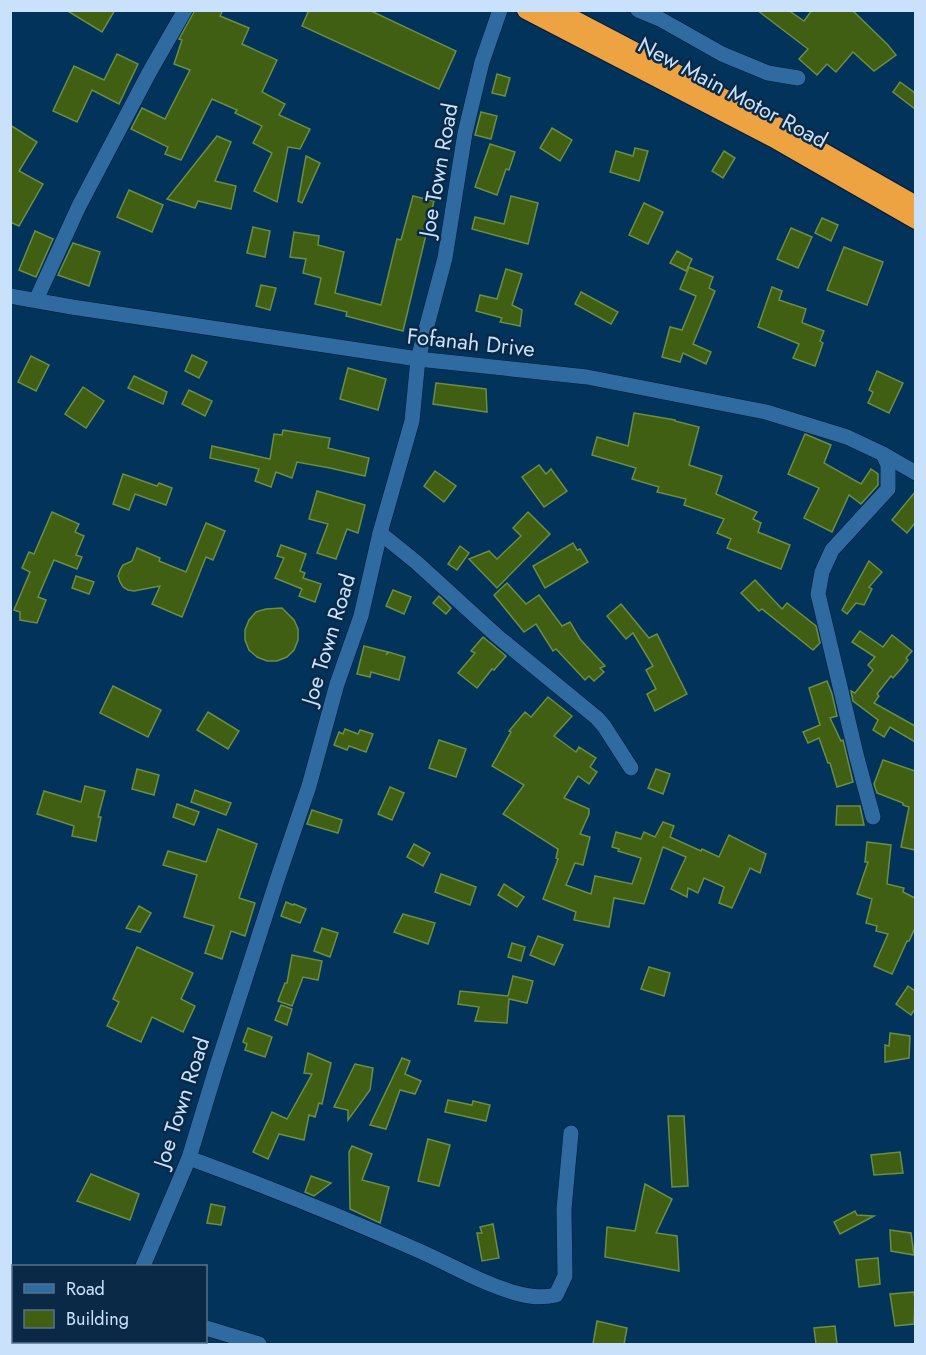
<svg xmlns="http://www.w3.org/2000/svg" width="926" height="1355" font-family="Jost,sans-serif">
	<style>
		.building { fill: #405f13; stroke: #6b8d44; stroke-width: 1.5 }
		.lines { fill: none; stroke-linecap: round; stroke-linejoin: round }
		.minor-casing { stroke: #001a36; stroke-width: 16 }
		.highway-casing { stroke: #001a36; stroke-width: 20 }
		.minor { stroke: #2f6aa1; stroke-width: 15 }
		.highway { stroke: #eea343; stroke-width: 18 }
		.labels { text-anchor: middle; stroke-width: 5; stroke-linejoin: round; paint-order: stroke }
		.street-label { font-size: 22px; fill: #c9e1fa; stroke: #0a2946 }
	</style>
	<rect width="100%" height="100%" fill="#02335b"/>
	<g class="building">
		<polygon points="66,10 115,10 102,32"/>
		<polygon points="195,10 223,10 220,16 249,28 242,44 277,60 262,92 285,104 279,115 310,129 300,149 288,147 277,202 254,191 272,153 253,143 262,126 235,113 237,110 212,99 181,160 165,154 168,147 131,129 142,108 165,119 190,70 174,64 182,40 179,39"/>
		<polygon points="309,10 369,10 456,51 439,89 302,26"/>
		<polygon points="757,10 788,10 804,21 812,10 852,10 888,45 896,55 874,71 853,52 836,72 827,64 817,75 799,59 808,49"/>
		<polygon points="117,54 138,64 119,104 92,90 77,122 53,111 74,66 104,80"/>
		<polygon points="497,74 510,78 505,96 492,93"/>
		<polygon points="900,82 915,93 915,109 893,92"/>
		<polygon points="481,112 497,116 491,139 475,135"/>
		<polygon points="10,125 37,142 19,171 43,184 19,226 10,222"/>
		<polygon points="552,128 572,140 560,161 540,148"/>
		<polygon points="217,136 231,142 215,181 236,186 231,209 198,201 195,208 167,199"/>
		<polygon points="490,144 515,152 509,170 506,169 497,195 475,187"/>
		<polygon points="635,148 648,151 639,181 610,172 616,151 633,156"/>
		<polygon points="724,151 735,158 723,178 712,171"/>
		<polygon points="306,156 320,163 302,203 298,201"/>
		<polygon points="129,190 163,205 152,232 117,217"/>
		<polygon points="413,196 434,201 403,331 346,316 347,312 315,304 321,278 303,273 306,259 290,257 294,232 319,236 318,245 344,252 335,293 381,305 397,239 401,240"/>
		<polygon points="511,196 538,203 528,244 472,229 475,217 504,224"/>
		<polygon points="644,203 663,212 648,244 629,235"/>
		<polygon points="822,218 838,225 831,241 815,233"/>
		<polygon points="253,227 270,231 265,257 247,253"/>
		<polygon points="791,228 812,237 798,268 777,259"/>
		<polygon points="35,231 53,239 36,277 19,270"/>
		<polygon points="73,243 100,252 89,286 58,275"/>
		<polygon points="844,247 883,262 867,305 827,290"/>
		<polygon points="677,251 692,259 686,271 670,263"/>
		<polygon points="689,267 713,277 709,288 715,291 693,344 711,352 706,364 683,353 680,362 662,357 670,327 682,330 696,296 680,289"/>
		<polygon points="506,269 522,274 512,305 522,310 520,326 500,322 502,318 476,311 480,295 497,299"/>
		<polygon points="261,285 276,288 270,310 256,306"/>
		<polygon points="772,287 782,291 779,300 806,309 802,322 803,323 824,331 820,341 823,343 815,366 793,358 799,344 758,327"/>
		<polygon points="581,292 618,312 611,324 575,304"/>
		<polygon points="192,355 207,362 199,378 185,371"/>
		<polygon points="31,356 49,365 36,391 18,382"/>
		<polygon points="348,368 386,379 378,410 340,399"/>
		<polygon points="877,371 903,383 889,413 868,403 873,392 869,390"/>
		<polygon points="134,376 167,392 163,404 128,388"/>
		<polygon points="436,383 486,389 487,412 433,404"/>
		<polygon points="83,387 104,401 86,428 65,414"/>
		<polygon points="189,390 212,401 205,416 182,404"/>
		<polygon points="634,413 675,420 675,421 699,427 689,465 722,476 716,494 757,512 753,519 761,523 758,532 790,545 781,569 727,548 731,539 717,533 724,519 684,505 686,499 657,492 659,487 632,479 636,468 592,455 597,437 628,446"/>
		<polygon points="283,430 330,438 328,448 369,458 365,476 330,468 297,462 292,478 276,472 271,487 255,481 259,469 210,458 212,446 270,459 274,434 282,435"/>
		<polygon points="805,434 831,445 824,463 861,484 871,469 878,474 878,485 861,504 849,495 832,532 804,518 819,488 788,474"/>
		<polygon points="539,465 546,474 551,469 567,491 544,507 522,477"/>
		<polygon points="435,471 456,486 444,502 424,486"/>
		<polygon points="123,474 157,486 159,483 172,488 166,505 135,494 129,510 113,504"/>
		<polygon points="317,491 365,505 358,533 347,529 336,559 317,553 328,524 309,519"/>
		<polygon points="915,492 915,523 907,533 892,520"/>
		<polygon points="52,512 79,524 75,532 84,536 76,555 82,557 77,569 54,560 38,597 46,600 37,623 20,620 20,612 14,610 30,572 22,568 29,552 34,554"/>
		<polygon points="528,512 550,534 497,588 469,559 489,551 497,559 521,536 513,528"/>
		<polygon points="206,523 225,531 213,560 206,557 182,617 152,604 160,586 134,591 128,590 123,587 120,582 118,576 120,570 123,565 132,561 137,548 160,558 159,561 186,572"/>
		<polygon points="573,543 577,550 580,549 588,562 545,588 533,566"/>
		<polygon points="281,545 306,554 300,571 305,573 303,578 321,584 315,602 299,596 302,589 275,578 284,558 277,556"/>
		<polygon points="460,546 469,553 457,570 448,564"/>
		<polygon points="869,561 882,572 869,587 872,589 864,605 856,603 847,614 842,610"/>
		<polygon points="76,576 94,582 89,594 72,588"/>
		<polygon points="755,580 782,609 787,603 816,626 820,643 813,650 762,609 759,611 741,593"/>
		<polygon points="507,583 526,604 539,595 562,626 570,622 580,639 605,666 600,668 604,672 594,681 589,676 585,680 556,649 553,651 536,624 524,632 494,595"/>
		<polygon points="393,590 411,597 404,614 386,606"/>
		<polygon points="439,596 451,608 446,614 433,603"/>
		<polygon points="621,604 649,638 657,634 687,694 655,711 647,694 656,689 646,670 653,666 633,633 626,639 607,616"/>
		<polygon points="282,608 294,620 298,629 298,640 294,650 287,657 277,661 267,661 257,657 249,650 245,640 245,630 249,620 256,612 266,609"/>
		<polygon points="860,631 883,647 892,635 912,651 906,658 908,660 901,669 893,678 891,676 877,694 879,696 874,703 915,726 915,742 890,727 884,737 873,730 878,720 853,701 851,691 855,693 873,670 868,665 875,657 852,642"/>
		<polygon points="483,637 506,656 494,670 492,669 477,688 458,673 475,653 471,651"/>
		<polygon points="364,646 388,652 386,655 389,652 405,657 399,680 371,672 370,677 357,674"/>
		<polygon points="827,681 832,694 837,716 830,718 841,741 843,740 853,782 837,787 830,763 828,763 819,738 808,743 803,732 820,725 809,688"/>
		<polygon points="113,686 161,710 148,737 100,713"/>
		<polygon points="548,697 572,716 554,736 576,752 579,747 596,758 590,767 597,772 589,784 578,776 564,798 589,809 589,814 580,834 590,837 583,865 575,863 566,885 591,894 595,876 632,884 641,858 618,851 619,849 612,847 616,832 641,839 644,832 655,837 663,822 674,826 670,837 701,851 702,849 719,857 729,835 766,854 760,873 750,868 732,908 719,903 724,887 704,878 698,893 688,888 687,897 671,889 686,857 663,847 644,904 614,898 609,927 574,920 576,912 543,899 558,859 556,858 558,849 503,814 524,785 492,766 511,732 509,731 525,712 531,717"/>
		<polygon points="208,712 239,731 228,749 197,730"/>
		<polygon points="345,729 358,734 360,730 373,734 366,752 349,746 347,750 334,745 339,732 343,734"/>
		<polygon points="439,740 466,749 456,777 429,768"/>
		<polygon points="883,760 915,771 915,850 901,847 909,807 903,805 903,803 877,793 874,784"/>
		<polygon points="137,769 159,775 154,795 132,789"/>
		<polygon points="656,769 670,774 663,794 648,788"/>
		<polygon points="85,786 105,791 98,817 101,817 96,841 72,836 74,826 37,814 44,791 81,802"/>
		<polygon points="390,787 404,793 392,820 378,814"/>
		<polygon points="195,790 231,803 226,815 191,802"/>
		<polygon points="177,804 199,812 194,825 173,817"/>
		<polygon points="837,806 860,806 864,825 836,825"/>
		<polygon points="312,810 342,820 338,833 307,824"/>
		<polygon points="218,829 257,844 239,898 255,903 245,936 231,931 222,959 205,953 214,926 184,917 197,875 163,865 168,851 206,862"/>
		<polygon points="867,842 891,845 887,884 904,888 903,892 915,898 915,928 909,941 907,941 892,974 874,966 888,934 876,931 877,926 866,923 872,899 857,894 868,862 865,862"/>
		<polygon points="414,844 430,853 423,866 407,857"/>
		<polygon points="441,874 476,887 470,905 435,892"/>
		<polygon points="504,884 524,897 517,907 498,895"/>
		<polygon points="286,902 293,905 294,904 306,909 300,923 281,916"/>
		<polygon points="139,906 151,913 140,932 126,928"/>
		<polygon points="403,914 435,923 428,944 394,932"/>
		<polygon points="322,928 338,933 330,957 314,951"/>
		<polygon points="538,936 563,945 554,965 530,955"/>
		<polygon points="512,943 525,947 521,961 508,957"/>
		<polygon points="137,947 193,973 181,999 195,1006 183,1032 152,1017 141,1042 107,1026 119,1002 113,999"/>
		<polygon points="292,955 322,961 318,980 303,977 292,1006 278,1001 285,983 287,983"/>
		<polygon points="649,967 670,973 664,996 641,989"/>
		<polygon points="513,976 533,981 527,1003 509,999 507,1023 475,1021 479,1007 458,1004 460,991 508,996"/>
		<polygon points="908,986 915,991 915,1009 911,1015 896,1004"/>
		<polygon points="281,1005 292,1009 287,1025 275,1020"/>
		<polygon points="248,1028 272,1037 265,1057 245,1050 247,1044 243,1042"/>
		<polygon points="890,1033 910,1036 909,1058 885,1062 885,1045 889,1046"/>
		<polygon points="308,1053 331,1063 322,1104 319,1103 315,1117 309,1115 304,1140 279,1134 268,1159 253,1152 272,1112 287,1119 312,1074 304,1073"/>
		<polygon points="402,1058 410,1061 405,1074 421,1081 415,1094 400,1090 386,1129 370,1125"/>
		<polygon points="355,1064 373,1068 370,1090 348,1120 348,1110 334,1107"/>
		<polygon points="448,1100 472,1105 473,1101 490,1105 486,1121 445,1112"/>
		<polygon points="668,1116 684,1116 688,1186 672,1187"/>
		<polygon points="428,1139 450,1145 439,1186 418,1181"/>
		<polygon points="352,1146 372,1154 362,1180 389,1187 380,1223 350,1209 349,1152"/>
		<polygon points="900,1152 903,1173 874,1175 871,1155"/>
		<polygon points="91,1174 139,1194 130,1220 77,1201"/>
		<polygon points="311,1176 331,1183 314,1196 305,1192"/>
		<polygon points="645,1184 672,1199 656,1233 677,1236 679,1271 605,1257 607,1227 635,1231"/>
		<polygon points="211,1204 225,1207 221,1225 207,1223"/>
		<polygon points="855,1211 857,1215 874,1216 840,1234 834,1222"/>
		<polygon points="493,1224 499,1258 482,1261 477,1233 482,1233 480,1227"/>
		<polygon points="890,1230 911,1233 914,1255 891,1251"/>
		<polygon points="878,1258 880,1284 859,1287 856,1260"/>
		<polygon points="914,1292 915,1300 914,1324 895,1326 890,1294"/>
		<polygon points="597,1321 627,1328 624,1344 593,1344"/>
		<polygon points="835,1326 837,1344 816,1344 814,1328"/>
	</g>
	<g class="lines">
		<g class="minor-casing">
			<g id="minor">
				<polyline points="638,10 660,19 722,54 768,73 798,78"/>
				<polyline points="10,296 72,307 418,359 587,377 766,412 847,437 883,454 916,473"/>
				<polyline points="36,300 79,206 150,71 185,10"/>
				<polyline points="380,533 416,562 497,636 597,718 604,726 631,768"/>
				<polyline points="873,817 857,758 818,594 822,572 832,550 888,489 888,465 883,454"/>
				<path d="M189,1158c76,28 151,58 226,91 33,14 65,34 101,44 13,4 27,5 40,2l9,-19 -1,-67 7,-76"/>
				<polyline points="143,1266 189,1158 216,1069 276,883 309,786 337,684 361,616 380,533 412,421 418,359 445,258 465,133 482,62 500,10"/>
				<polyline points="206,1328 259,1344"/>
				<polyline points="105,1344 106,1342"/>
			</g>
		</g>
		<g class="highway-casing">
			<g id="highway">
				<polyline points="526,10 773,138 916,220"/>
				<polyline points="556,10 781,128 916,205"/>
			</g>
		</g>
		<use href="#minor" class="minor"/>
		<use href="#highway" class="highway"/>
	</g>
	<g class="labels">
		<g class="street-label">
			<text transform="translate(733 92) rotate(28)" y="8">New Main Motor Road</text>
			<text transform="translate(438 170) rotate(-80)" y="8">Joe Town Road</text>
			<text transform="translate(471 342) rotate(6)" y="8">Fofanah Drive</text>
			<text transform="translate(328 639) rotate(-73)" y="8">Joe Town Road</text>
			<text transform="translate(181 1102) rotate(-72)" y="8">Joe Town Road</text>
		</g>
	</g>
	<rect width="926" height="1355" fill="none" stroke="#c9e1fa" stroke-width="24"/>
	<rect x="12" y="1265" width="195" height="78" fill="#0a2946" stroke="#56738e" stroke-width="1.5"/>
	<rect x="24" y="1284" width="30" height="9" fill="#2f6aa1" stroke="#56738e" stroke-width="1.5"/>
	<text x="66" y="1295" font-size="18" fill="#c9e1fa">Road</text>
	<rect x="24" y="1310" width="30" height="18" fill="#405f13" stroke="#56738e" stroke-width="1.5"/>
	<text x="66" y="1325" font-size="18" fill="#c9e1fa">Building</text>
</svg>
